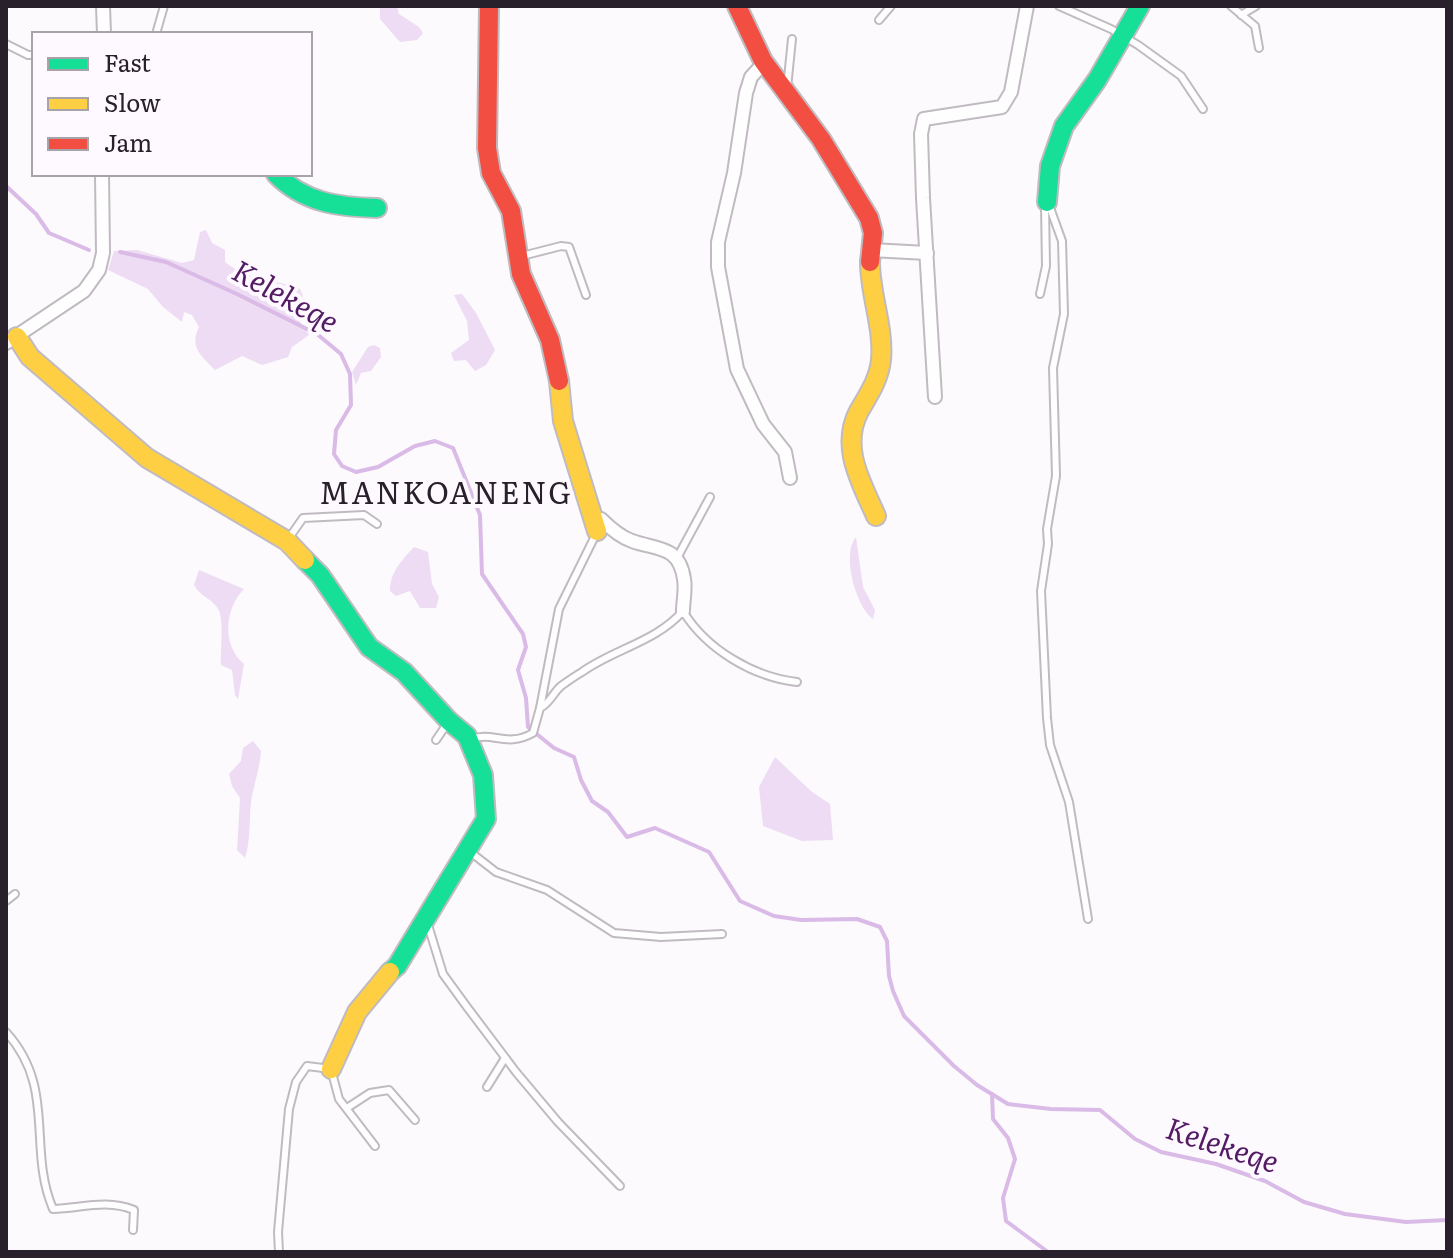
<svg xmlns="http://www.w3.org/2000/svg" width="1453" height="1258" font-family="Literata,serif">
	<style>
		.green { fill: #eddcf3 }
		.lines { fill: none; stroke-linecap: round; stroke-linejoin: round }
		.stream { stroke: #dabae6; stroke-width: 4 }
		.lane-casing { stroke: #c0bbc1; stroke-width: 10 }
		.street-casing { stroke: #c0bbc1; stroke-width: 16 }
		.fast-casing { stroke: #c0bbc1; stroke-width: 22 }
		.slow-casing { stroke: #c0bbc1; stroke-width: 22 }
		.jam-casing { stroke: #c0bbc1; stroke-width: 22 }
		.lane { stroke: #fffeff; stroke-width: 6 }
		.street { stroke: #fffeff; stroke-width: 12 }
		.fast { stroke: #16e098; stroke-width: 18 }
		.slow { stroke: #ffcf43; stroke-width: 18 }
		.jam { stroke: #f24e42; stroke-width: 18 }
		.labels { text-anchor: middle; stroke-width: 8; stroke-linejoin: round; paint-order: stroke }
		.water-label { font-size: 30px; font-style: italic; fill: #531b64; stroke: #fdf9fe }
		.neighbourhood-label { font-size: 30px; letter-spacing: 2px; fill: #28202a; stroke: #fdf9fe }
	</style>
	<rect width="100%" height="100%" fill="#fcfafd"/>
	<g class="green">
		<polygon points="380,6 397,6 399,14 419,27 423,33 417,40 400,42 380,19"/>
		<path d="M206,230l6,13 13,7v12c22,18 50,17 75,27l3,7 -7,5 1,16 12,18 -17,12 -4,10 -26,8 -20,-9 -27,14c-14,-14 -26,-23 -16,-43l-7,-12 -8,-3 -2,10 -19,-15 -15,-18 -40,-19 6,-19 23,-1 45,13 12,-3 6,-28z"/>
		<polygon points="462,294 476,313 495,350 486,365 475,371 466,360 454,361 451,353 469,340 467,321 454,295"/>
		<polygon points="374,345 380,348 381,357 371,371 361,373 356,385 352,372 368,347"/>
		<path d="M856,537l7,50 12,23 -2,9c-17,-12 -32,-65 -17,-82z"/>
		<path d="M414,547l14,5 4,32 7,13 -3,11h-16l-10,-17 -14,5 -6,-5c0,-19 12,-31 24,-44z"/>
		<path d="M199,570l45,19c-20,20 -22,57 0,75l-6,35 -3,-4 -3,-25 -11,-5c-1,-14 4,-48 -4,-58 -7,-9 -17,-11 -23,-22z"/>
		<path d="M253,741l8,10c-1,17 -7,33 -10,50 -2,19 0,38 -6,57l-8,-8 3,-52 -8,-12 -3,-12 12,-13 2,-13z"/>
		<polygon points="775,757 812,792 830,804 833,840 802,841 763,826 759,787"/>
	</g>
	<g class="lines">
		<g class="stream">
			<polyline points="6,186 36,214 49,233 89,250"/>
			<polyline points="120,252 166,262 237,294 317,334 341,354 350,374 351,405 336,430 334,454 342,466 356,472 378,467 415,446 435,441 453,448 480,515 482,574 523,634 526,647 518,670 526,698 528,727 554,748 574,757 581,780 592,801 608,812 627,837 655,828 709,852 740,901 774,916 801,920 857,919 880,927 887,941 889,976 893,991 904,1016 954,1066 977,1085 1008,1104 1051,1109 1100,1110 1135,1139 1161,1152 1216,1164 1265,1181 1304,1202 1345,1214 1406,1222 1447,1220"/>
			<polyline points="992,1094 993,1119 1008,1138 1015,1159 1003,1198 1006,1221 1048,1252"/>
		</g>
		<g class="lane-casing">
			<g id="lane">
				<polyline points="1059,6 1111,29 1138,45 1181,76 1203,109"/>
				<polyline points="1231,6 1255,26 1259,48"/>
				<polyline points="1241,15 1256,6"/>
				<polyline points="879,20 891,6"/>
				<polyline points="156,34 164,6"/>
				<polyline points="6,44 28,55 34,55"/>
				<polyline points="787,88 792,39"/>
				<polyline points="1049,205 1062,241 1064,314 1053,368 1056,476 1047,529 1048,544 1041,591 1047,718 1050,745 1069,802 1088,919"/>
				<polyline points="522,256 561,246 569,247 586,295"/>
				<polyline points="1040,294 1046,266 1045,205"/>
				<polyline points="289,538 303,518 364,515 377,524"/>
				<polyline points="677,558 710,497"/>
				<polyline points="540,708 559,609 596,534"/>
				<path d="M472,739c21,-8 34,9 61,-6l7,-25c10,-5 13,-15 21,-22 7,-5 14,-10 21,-14 32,-23 74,-30 101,-61 23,38 70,66 114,71"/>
				<polyline points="436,740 447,724"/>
				<polyline points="469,851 496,872 547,890 614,933 661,937 722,934"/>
				<polyline points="6,901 15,894"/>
				<polyline points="428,925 443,974 467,1007 516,1072 558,1122 620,1186"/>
				<path d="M6,1032c51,56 21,116 47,177 29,-1 53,-10 81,1l-1,20"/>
				<polyline points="487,1087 505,1058"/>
				<polyline points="347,1108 370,1093 389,1090 415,1120"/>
				<polyline points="279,1252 278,1232 289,1109 296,1082 307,1066 331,1069 339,1099 375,1146"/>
			</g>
		</g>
		<g class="street-casing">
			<g id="street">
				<polyline points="103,6 104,34"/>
				<polyline points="763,64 751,77 746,93 734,173 718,242 718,267 737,369 763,424 785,452 790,478"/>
				<polyline points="871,250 927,253"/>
				<polyline points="6,343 84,291 99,270 103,253 102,174"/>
				<polyline points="935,397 923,198 921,134 924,119 1002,107 1011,92 1027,6"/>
				<path d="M593,520l8,-1c9,9 19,18 31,22 25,9 47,4 52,38 2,10 -1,22 -1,32"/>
			</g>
		</g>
		<g class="fast-casing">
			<g id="fast">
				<path d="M276,174c28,29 63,33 101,34"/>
				<polyline points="1047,202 1050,166 1064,126 1097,80 1140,6"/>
				<polyline points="305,560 320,575 369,647 404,672 449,721 467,736 483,775 486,819 397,966 390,972"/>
			</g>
		</g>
		<g class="slow-casing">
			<g id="slow">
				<path d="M870,262c0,33 14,65 11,98 -2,19 -12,34 -22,51 -19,36 2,71 17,105"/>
				<polyline points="17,337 30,357 147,458 287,541 305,560"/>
				<polyline points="559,381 563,421 597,531"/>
				<polyline points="331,1069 357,1012 390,972"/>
			</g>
		</g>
		<g class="jam-casing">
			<g id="jam">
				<polyline points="489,6 487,148 491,173 511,211 521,274 550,340 559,381"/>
				<polyline points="737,6 763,61 821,139 869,218 873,233 870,262"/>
			</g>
		</g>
		<use href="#lane" class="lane"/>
		<use href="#street" class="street"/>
		<use href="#fast" class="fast"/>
		<use href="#slow" class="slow"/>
		<use href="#jam" class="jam"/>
	</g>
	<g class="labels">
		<g class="water-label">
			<text transform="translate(285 297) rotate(29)" y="10">Kelekeqe</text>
			<text transform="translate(1222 1146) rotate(18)" y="10">Kelekeqe</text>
		</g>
		<g class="neighbourhood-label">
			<text x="446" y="504">MANKOANENG</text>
		</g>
	</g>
	<rect width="1453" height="1258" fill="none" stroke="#28202a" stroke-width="16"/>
	<rect x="32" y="32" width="280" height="144" fill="#fdf9fe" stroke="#a8a2a9" stroke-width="2"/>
	<rect x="48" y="58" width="40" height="12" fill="#16e098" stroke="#a8a2a9" stroke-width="2"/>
	<text x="104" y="72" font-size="24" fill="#28202a">Fast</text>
	<rect x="48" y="98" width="40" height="12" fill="#ffcf43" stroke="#a8a2a9" stroke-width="2"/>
	<text x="104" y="112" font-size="24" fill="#28202a">Slow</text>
	<rect x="48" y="138" width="40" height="12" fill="#f24e42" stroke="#a8a2a9" stroke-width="2"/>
	<text x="104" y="152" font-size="24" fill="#28202a">Jam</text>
</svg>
